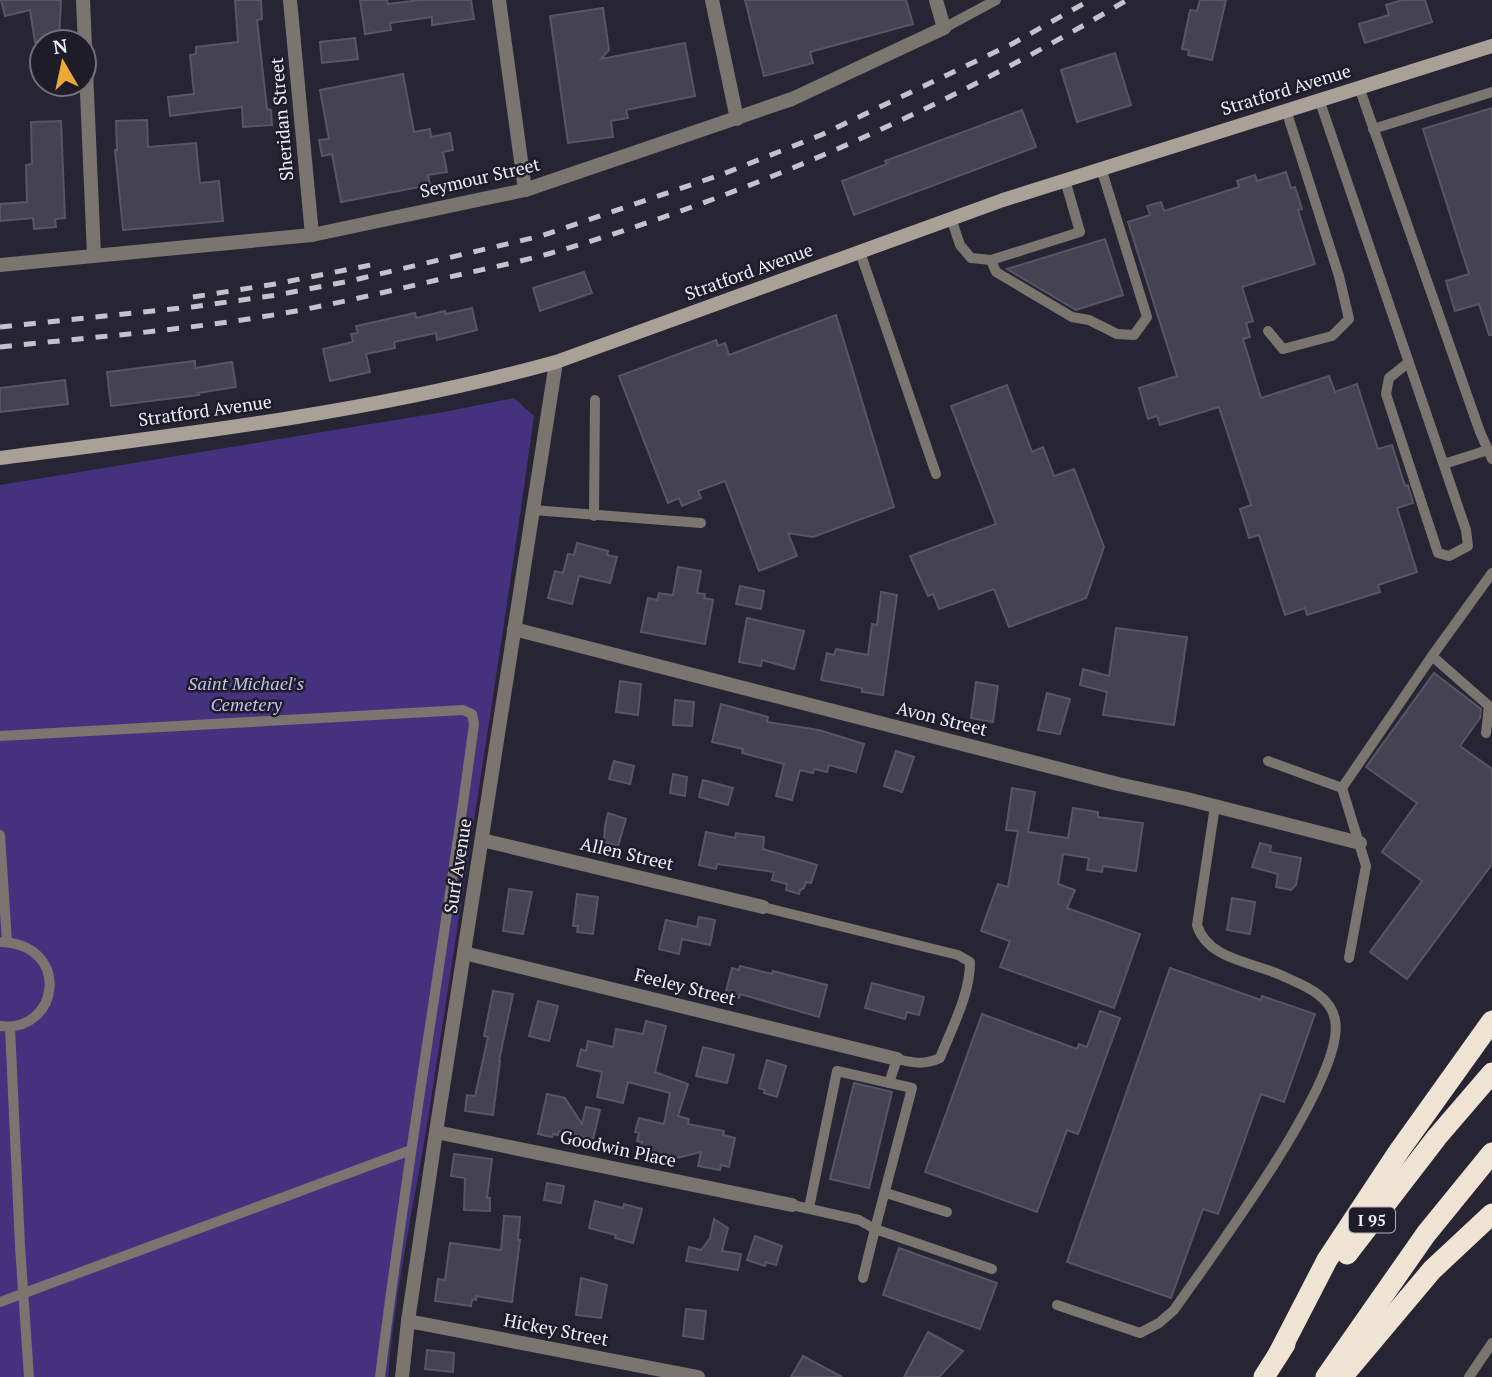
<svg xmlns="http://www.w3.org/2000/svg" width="1492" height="1377" font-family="'PT Serif',serif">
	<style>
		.green { fill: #45327f }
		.building { fill: #454352; stroke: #585666; stroke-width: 2 }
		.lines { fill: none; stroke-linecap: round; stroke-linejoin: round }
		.service { stroke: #7a756f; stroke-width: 10 }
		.minor { stroke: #7a756f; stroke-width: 14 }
		.tertiary { stroke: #7a756f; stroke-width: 14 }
		.secondary { stroke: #a9a197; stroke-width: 14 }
		.motorway { stroke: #efe3d3; stroke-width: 21 }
		.rail { stroke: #c4c3cd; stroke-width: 5; stroke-dasharray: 12 12; stroke-linecap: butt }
		.labels { text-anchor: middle; stroke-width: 5; stroke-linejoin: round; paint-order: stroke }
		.shield { fill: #1e1c29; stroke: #b0aeb8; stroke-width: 2 }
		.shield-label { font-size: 16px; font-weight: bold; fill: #eeedf6 }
		.street-label { font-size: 18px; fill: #eeedf6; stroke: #1e1c29 }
		.park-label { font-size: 18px; font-style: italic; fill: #c4bfec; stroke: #1e1c29 }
	</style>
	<rect width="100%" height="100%" fill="#272533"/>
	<path class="green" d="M514,398l20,18c-32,230 -69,460 -104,690 -14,90 -35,180 -42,271h-388v-892l444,-73z"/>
	<g class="building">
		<polygon points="1,0 61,0 59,42 35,42 30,10 5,16"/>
		<polygon points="235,0 261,0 262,19 257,20 267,109 271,110 272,125 243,127 242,107 170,116 168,97 194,94 190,55 196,54 196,47 238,42"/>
		<polygon points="360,0 387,0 388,4 420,0 471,0 474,19 432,25 432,17 390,23 391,30 365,34"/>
		<polygon points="745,0 906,0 913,24 810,52 813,63 764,76"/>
		<polygon points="1200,0 1226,0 1212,60 1188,55 1189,50 1182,49 1190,10 1197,11"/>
		<polygon points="1402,0 1425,0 1432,22 1365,43 1359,24 1389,15 1386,5"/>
		<polygon points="603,8 609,50 601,59 685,43 695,96 626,110 628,118 611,121 613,137 568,143 550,16"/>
		<polygon points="355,38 358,59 322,63 320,42"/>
		<polygon points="1115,53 1131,105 1077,122 1061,70"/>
		<polygon points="403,74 414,132 430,129 431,137 450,133 453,150 443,152 447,172 428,175 430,185 341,202 332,154 322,156 319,140 329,139 320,90"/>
		<polygon points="1492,108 1492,335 1489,335 1479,304 1455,311 1446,281 1469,274 1423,129"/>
		<polygon points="1022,110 1036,147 854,215 842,181 887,164 885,161"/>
		<polygon points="147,120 148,147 196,143 200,183 219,181 223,221 123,230 115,150 117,150 116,121"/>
		<polygon points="61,121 65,218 55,219 56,227 34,229 33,218 0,221 0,204 27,202 26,165 32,164 31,122"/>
		<polygon points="1286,172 1291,188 1295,187 1302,209 1298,210 1315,264 1242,287 1253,321 1246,323 1250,337 1243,339 1261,398 1329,376 1335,392 1357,384 1378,449 1392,445 1405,486 1408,485 1413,503 1397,508 1417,572 1378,585 1380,592 1307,615 1305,608 1285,615 1259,535 1249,538 1240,509 1251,505 1219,407 1160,425 1157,416 1148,419 1139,388 1177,376 1128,222 1150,215 1147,206 1161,202 1164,211 1239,187 1237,181 1255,175 1257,181"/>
		<polygon points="1105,239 1123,295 1076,310 1007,269"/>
		<polygon points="584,272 592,293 540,311 533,288"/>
		<polygon points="472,308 477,330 437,340 436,333 394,342 395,348 366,354 370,372 330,381 323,349 353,342 351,334 358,333 356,326 415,313 416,318 445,311 446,314"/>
		<polygon points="836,315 894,507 813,537 788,533 797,556 759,571 725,481 698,491 701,498 682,506 679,498 668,503 619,376 716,340 718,346 725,343 729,355"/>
		<polygon points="195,361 195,368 232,362 236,387 198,393 199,395 111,406 107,372"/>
		<polygon points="65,380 68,404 0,412 0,388"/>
		<polygon points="1007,385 1032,452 1043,447 1054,476 1074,469 1104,547 1086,598 1009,627 994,589 939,609 933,594 928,596 910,556 996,524 951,406"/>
		<polygon points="577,543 608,551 607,555 617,557 610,583 579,576 572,604 548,598 555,571 563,573 568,554 574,555"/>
		<polygon points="678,567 701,571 697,593 705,594 704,598 713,600 705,644 641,632 648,598 657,600 659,593 673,595"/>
		<polygon points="740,586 764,591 761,609 736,604"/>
		<polygon points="881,592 897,595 883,695 862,692 862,688 821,680 827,653 834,655 836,649 868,655 872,624 877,625"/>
		<polygon points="747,618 804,631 794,669 762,660 761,666 739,662"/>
		<polygon points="1116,628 1187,637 1174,725 1103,715 1107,692 1080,685 1083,669 1109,676"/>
		<polygon points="1434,673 1481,709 1480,718 1460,746 1492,769 1492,864 1407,979 1370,952 1422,881 1382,852 1417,803 1366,767"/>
		<polygon points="620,681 641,684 638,715 616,712"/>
		<polygon points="976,682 998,686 993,722 971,718"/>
		<polygon points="1047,693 1070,699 1060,734 1038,730"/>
		<polygon points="675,700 694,702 692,726 673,725"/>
		<polygon points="721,704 768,717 767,722 819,730 864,744 856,772 829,765 827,772 814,769 813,773 800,770 792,800 776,796 784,764 742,753 743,749 712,742"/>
		<polygon points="896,751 914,757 902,792 884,786"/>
		<polygon points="614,761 634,766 630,784 609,779"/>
		<polygon points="673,774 687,777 685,796 670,793"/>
		<polygon points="703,780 733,788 728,805 699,797"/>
		<polygon points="1012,788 1035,792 1028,832 1068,838 1073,808 1098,812 1098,817 1143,823 1136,871 1103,866 1102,872 1087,870 1089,858 1063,854 1058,884 1075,890 1067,908 1140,934 1114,1008 1000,967 1010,941 981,931 998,884 1008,887 1018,831 1006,830"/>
		<polygon points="608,813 626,819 618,846 604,842 605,826"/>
		<polygon points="706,832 735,838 736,833 764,837 763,849 817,865 811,883 806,882 804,888 800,890 799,894 786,890 787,884 772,880 774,872 717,864 716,869 699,865"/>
		<polygon points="1260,843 1271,846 1270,852 1301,858 1296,885 1291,890 1276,887 1278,874 1252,867"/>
		<polygon points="509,889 532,892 523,934 503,931"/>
		<polygon points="577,894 598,897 593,934 577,932 578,926 573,926"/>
		<polygon points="1232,898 1255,902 1250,934 1227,930"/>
		<polygon points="699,917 715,920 710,945 682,939 679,954 659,949 666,920 697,927"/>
		<polygon points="740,966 772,974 773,971 827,985 819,1017 740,994 739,998 725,995 732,968 739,970"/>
		<polygon points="1170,968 1261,1000 1262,996 1315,1014 1284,1102 1261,1094 1218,1214 1203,1209 1171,1298 1067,1262"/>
		<polygon points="872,983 924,997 919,1015 907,1012 905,1019 865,1008"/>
		<polygon points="493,991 513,994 499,1061 500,1061 493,1115 465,1111 467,1095 475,1096 488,1037 484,1036"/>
		<polygon points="538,1001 558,1006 549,1041 529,1036"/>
		<polygon points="1100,1011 1120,1018 1078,1134 1067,1130 1037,1212 925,1172 982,1014 1077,1049 1079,1044 1087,1047"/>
		<polygon points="646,1021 666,1026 655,1072 688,1084 678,1116 689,1119 688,1124 724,1131 723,1135 735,1138 729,1167 721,1165 720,1170 698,1166 701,1152 673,1159 640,1149 642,1142 637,1141 639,1133 635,1132 639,1118 664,1124 670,1093 628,1082 623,1103 597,1097 602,1072 577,1066 581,1049 586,1051 588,1041 613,1047 616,1029 643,1034"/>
		<polygon points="703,1047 734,1055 727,1083 696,1076"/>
		<polygon points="767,1060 786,1066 777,1097 764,1093 765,1090 759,1088"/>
		<polygon points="854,1083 892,1092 869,1188 830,1179"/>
		<polygon points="547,1094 565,1098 582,1124 586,1107 600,1110 593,1139 559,1131 558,1135 553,1134 552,1137 538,1134"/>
		<polygon points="454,1154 492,1159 487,1198 490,1198 490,1211 464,1210 465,1178 451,1176"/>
		<polygon points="547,1183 564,1186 561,1203 544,1200"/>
		<polygon points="595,1201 623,1208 624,1204 642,1209 633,1243 615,1238 616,1235 589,1228"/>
		<polygon points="504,1216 520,1217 518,1240 520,1240 512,1302 476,1296 476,1300 472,1299 471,1306 435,1301 438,1279 445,1280 450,1243 501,1250"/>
		<polygon points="714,1219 728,1228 722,1251 741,1254 738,1270 686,1261 689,1247 701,1250 710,1238"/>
		<polygon points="755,1236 782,1246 776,1265 766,1262 765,1266 747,1260"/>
		<polygon points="899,1248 997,1283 980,1329 883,1295"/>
		<polygon points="581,1278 607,1285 601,1318 576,1315"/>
		<polygon points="686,1309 706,1311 703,1339 683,1336"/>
		<polygon points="928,1332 963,1351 939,1377 904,1377"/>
		<polygon points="427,1350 454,1353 453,1372 425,1369"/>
		<polygon points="803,1356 842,1377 791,1377"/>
	</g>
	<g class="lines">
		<g class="service">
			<polyline points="944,28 996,0"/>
			<polyline points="1359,87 1480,432 1492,459"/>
			<polyline points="1319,99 1466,530 1468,546 1449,556 1438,553 1386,394 1389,378 1409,362"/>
			<polyline points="1373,129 1492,92"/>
			<polyline points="951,218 960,245 971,258 991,260 1080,232 1065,180"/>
			<polyline points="860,252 936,474"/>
			<polyline points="991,260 996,272 1072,317 1089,320 1117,334 1134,335 1147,317 1101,168"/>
			<polyline points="1268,331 1283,349 1332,336 1349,319 1339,276 1286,110"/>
			<polyline points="1444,464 1488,450"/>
			<polyline points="533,510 701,523"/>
			<polyline points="594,516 595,400"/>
			<polyline points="1486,733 1489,706 1432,656 1492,573"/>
			<path d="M0,736l463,-26 9,4 2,10c-29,218 -67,435 -94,653"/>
			<polyline points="1268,761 1342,788 1366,866 1349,958"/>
			<polyline points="1342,788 1432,656"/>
			<polyline points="0,835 7,942"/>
			<path d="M763,907l195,48 12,7c0,33 -18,65 -30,96 -15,7 -27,5 -43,1l-8,24"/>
			<path d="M0,942c73,2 59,92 0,84"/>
			<polyline points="10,1027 20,1246 29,1377"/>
			<polyline points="886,1193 947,1212"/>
			<polyline points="792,1205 859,1220 875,1229 863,1278"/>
			<polyline points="809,1208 837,1071 912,1088 875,1229 992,1269"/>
			<polyline points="0,1302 411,1150"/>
			<path d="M1057,1305l83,28 19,-10 15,-13c36,-52 173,-233 161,-290 -4,-24 -30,-34 -50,-43 -29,-15 -77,-16 -88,-52l18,-119"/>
			<polyline points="1469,1377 1492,1343"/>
		</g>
		<g class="minor">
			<polyline points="83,0 94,255"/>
			<polyline points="290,0 312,235"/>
			<polyline points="499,0 525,190"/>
			<polyline points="712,0 737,119"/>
			<polyline points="0,265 312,235 525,190 792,99 944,28 936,0"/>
			<polyline points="514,629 1118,784 1187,799 1360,843"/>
			<polyline points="482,840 763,907"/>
			<polyline points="464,953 897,1059"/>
			<polyline points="436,1132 792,1205"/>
			<polyline points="408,1321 698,1377"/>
		</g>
		<polyline class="tertiary" points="402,1377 408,1321 436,1132 556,362"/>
		<path class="secondary" d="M0,458c186,-24 374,-46 556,-96l447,-162 489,-154"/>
		<g class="motorway">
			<polyline points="1347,1254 1437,1137 1492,1073"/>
			<polyline points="1278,1355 1327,1260 1399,1151 1492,1021"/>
			<polyline points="1264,1377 1285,1344"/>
			<polyline points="1326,1377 1426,1234 1492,1153"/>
			<polyline points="1342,1377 1432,1270 1492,1214"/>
		</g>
		<g class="rail">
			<polyline points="193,297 275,284 376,264"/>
			<polyline points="0,327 192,307 277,295 350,281 541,236 723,174 821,135 1012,44 1090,0"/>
			<path d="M0,347c93,-10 187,-17 279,-33 53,-9 106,-22 158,-34 37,-9 74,-16 111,-26 200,-58 400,-147 579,-254"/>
		</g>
	</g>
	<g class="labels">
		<rect class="shield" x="1349" y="1207.5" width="46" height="25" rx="5"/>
		<g class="shield-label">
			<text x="1372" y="1226">I 95</text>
		</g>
		<g class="street-label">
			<text transform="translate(1286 90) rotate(-17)" y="6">Stratford Avenue</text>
			<text transform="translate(282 119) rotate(-95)" y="6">Sheridan Street</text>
			<text transform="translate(480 178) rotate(-13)" y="6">Seymour Street</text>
			<text transform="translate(749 272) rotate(-20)" y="6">Stratford Avenue</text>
			<text transform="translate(205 411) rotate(-8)" y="6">Stratford Avenue</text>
			<text transform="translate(942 719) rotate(14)" y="6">Avon Street</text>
			<text transform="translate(627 854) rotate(13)" y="6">Allen Street</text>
			<text transform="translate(458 866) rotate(-81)" y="6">Surf Avenue</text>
			<text transform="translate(685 987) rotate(14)" y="6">Feeley Street</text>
			<text transform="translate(618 1149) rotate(12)" y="6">Goodwin Place</text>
			<text transform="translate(556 1330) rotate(11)" y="6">Hickey Street</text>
		</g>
		<g class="park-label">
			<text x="246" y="690">Saint Michael's<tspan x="246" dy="21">Cemetery</tspan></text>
		</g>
	</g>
	<g transform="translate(63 63) rotate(351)"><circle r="33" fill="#1e1c29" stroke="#71707b" stroke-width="2"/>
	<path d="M0-5L12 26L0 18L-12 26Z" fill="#eca93a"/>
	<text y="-10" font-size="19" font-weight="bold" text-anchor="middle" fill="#eeedf6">N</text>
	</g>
</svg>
